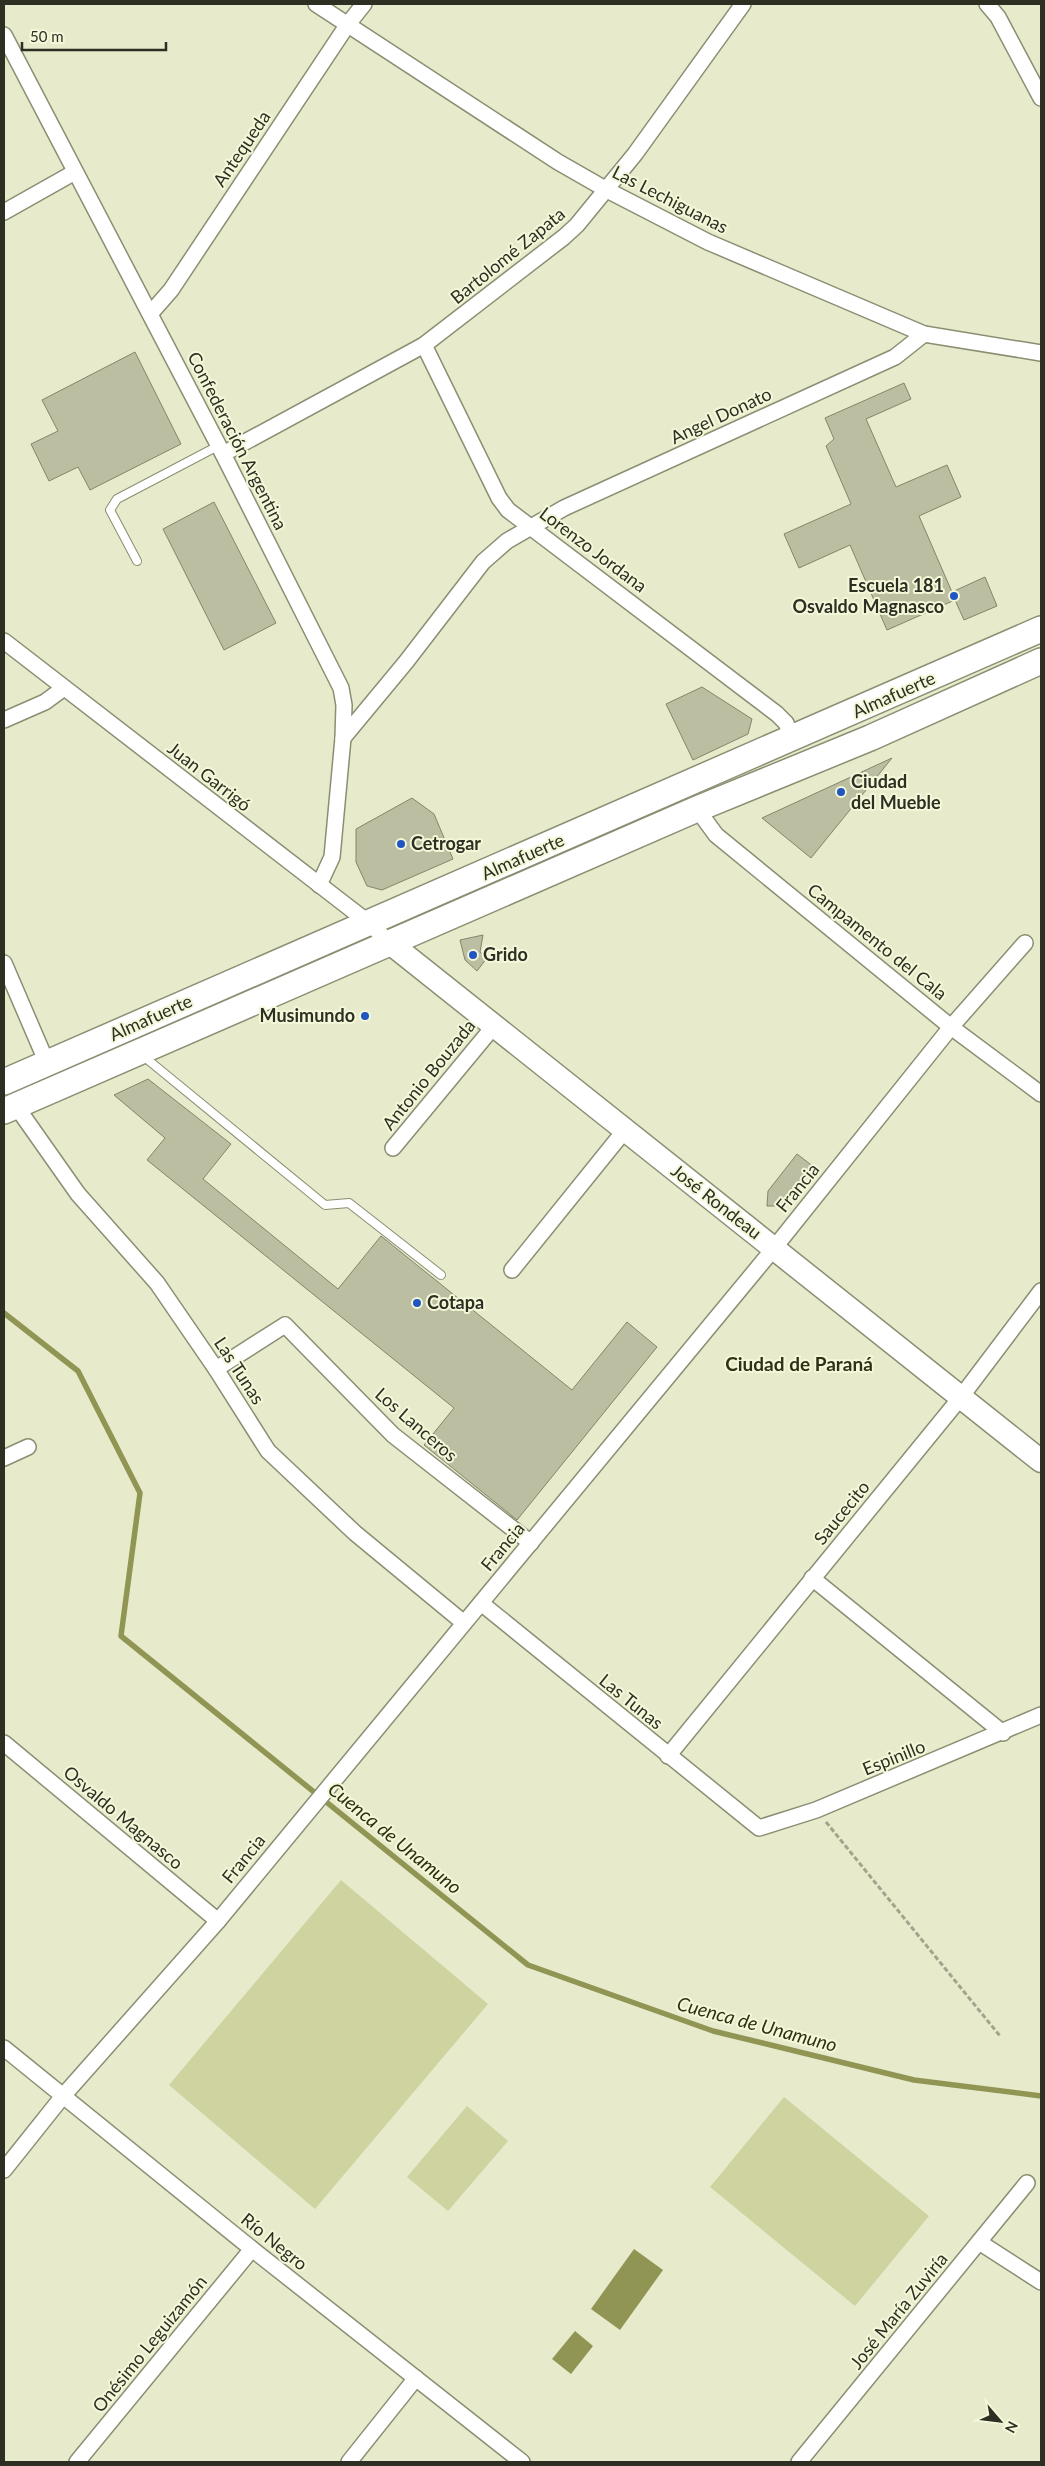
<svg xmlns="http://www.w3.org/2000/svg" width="1045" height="2466" font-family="Lato,sans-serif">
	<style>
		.green { fill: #ced3a0 }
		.water { fill: #909554 }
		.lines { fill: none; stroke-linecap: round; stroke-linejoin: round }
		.stream { stroke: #909554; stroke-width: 5.5 }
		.building { fill: #bbbea1; stroke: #83866a }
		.lane-casing { stroke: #8b8e72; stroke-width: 10 }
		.street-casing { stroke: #8b8e72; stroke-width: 18 }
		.secondary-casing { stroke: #8b8e72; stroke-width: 25 }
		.primary-casing { stroke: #8b8e72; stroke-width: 28 }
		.path { stroke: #a1a58d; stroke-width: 3; stroke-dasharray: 5 2.5; stroke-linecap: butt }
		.lane { stroke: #fff; stroke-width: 8 }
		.street { stroke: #fff; stroke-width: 15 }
		.secondary { stroke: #fff; stroke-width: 22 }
		.primary { stroke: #fff; stroke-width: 25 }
		.poi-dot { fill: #2155c2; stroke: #f4f8d9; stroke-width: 2 }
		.labels { text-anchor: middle; stroke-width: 4; stroke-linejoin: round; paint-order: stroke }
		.street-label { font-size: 18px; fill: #2d2f23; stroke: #f4f8d9 }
		.poi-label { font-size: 18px; font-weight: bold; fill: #2d2f23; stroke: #f4f8d9; text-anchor: start }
		.neighbourhood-label { font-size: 19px; font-weight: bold; fill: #2e3017; stroke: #f4f8d9 }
		.water-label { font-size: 19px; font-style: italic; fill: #2d3012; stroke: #f4f8d9 }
	</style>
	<rect width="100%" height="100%" fill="#e7ebcc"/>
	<g class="green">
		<polygon points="341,1880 488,2004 315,2209 169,2085"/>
		<polygon points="784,2097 929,2216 855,2306 710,2187"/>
		<polygon points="467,2106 508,2141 448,2211 407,2177"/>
	</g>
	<g class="water">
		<polygon points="634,2249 663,2270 620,2330 591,2309"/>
		<polygon points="575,2331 593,2346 571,2374 552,2359"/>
	</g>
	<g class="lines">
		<polyline class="stream" points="4,1313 78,1371 140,1493 121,1636 528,1965 713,2031 914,2080 1041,2096"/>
	</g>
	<g class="building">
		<polygon points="135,352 181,444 90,490 78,467 49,481 31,444 58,431 42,400"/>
		<polygon points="904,383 911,399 866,419 896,487 947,465 961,497 919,516 952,592 985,577 997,606 964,620 955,600 887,630 850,545 799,568 784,534 851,504 826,446 834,439 825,418"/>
		<polygon points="214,502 276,623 224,650 163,529"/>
		<polygon points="702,687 752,719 748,734 693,760 666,704"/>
		<polygon points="892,758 811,858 762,818"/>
		<polygon points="412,798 434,814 453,859 382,890 367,886 356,862 356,829"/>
		<polygon points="483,935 480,952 487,958 477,971 465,960 460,940"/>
		<polygon points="148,1079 231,1144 203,1179 338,1289 381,1236 572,1390 627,1322 657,1347 517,1520 424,1445 454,1408 147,1160 165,1138 114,1095"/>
		<polygon points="797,1154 814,1167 782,1206 767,1206 768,1191"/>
	</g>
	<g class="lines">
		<g class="lane-casing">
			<g id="lane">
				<polyline points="137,561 110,510 117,499 218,446"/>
				<polyline points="142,1055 325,1205 349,1203 441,1275"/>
			</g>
		</g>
		<g class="street-casing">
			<g id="street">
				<polyline points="316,4 558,162 607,190 708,242 924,334 1041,353"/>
				<polyline points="987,4 998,17 1041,98"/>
				<polyline points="4,35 223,454 341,688 344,705 343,738 332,857 319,885"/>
				<polyline points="4,212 75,172"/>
				<polyline points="150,314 171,290 348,24 364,4"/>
				<polyline points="424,345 499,498 508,510 777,714 786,723 793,740"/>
				<polyline points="223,454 424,345 564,237 577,225 635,154 743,4"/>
				<polyline points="4,641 369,923 390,943"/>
				<polyline points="4,720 45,702 64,688"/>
				<polyline points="343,738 406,662 483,562 507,541 564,508 895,357 924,334"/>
				<polyline points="697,809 716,835 951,1027 1041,1094"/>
				<polyline points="4,963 47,1063"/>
				<polyline points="16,1106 78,1194 157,1283 216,1369 268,1451 355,1533 464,1623"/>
				<polyline points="393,1148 494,1026"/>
				<polyline points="512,1270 625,1130"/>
				<polyline points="216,1369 285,1325 393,1435 531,1543"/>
				<polyline points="4,1458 28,1447"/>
				<polyline points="812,1578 1003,1733"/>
				<polyline points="481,1603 759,1828 816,1810 1041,1715"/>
				<polyline points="4,1743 218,1921"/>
				<polyline points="668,1756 961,1397 1041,1291"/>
				<polyline points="4,2048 252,2249 522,2462"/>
				<polyline points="4,2170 63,2096 218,1921 775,1247 951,1027 1025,943"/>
				<polyline points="979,2242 1041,2282"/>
				<polyline points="77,2462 252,2249"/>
				<polyline points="349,2462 416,2378"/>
				<polyline points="799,2462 1027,2183"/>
			</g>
		</g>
		<g class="secondary-casing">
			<polyline id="secondary" points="390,943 1041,1461"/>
		</g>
		<g class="primary-casing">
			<g id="primary">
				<polyline points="4,1082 1041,629"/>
				<polyline points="4,1111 697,809 870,738 1041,661"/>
			</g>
		</g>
		<polyline class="path" points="826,1822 1000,2036"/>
		<use href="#lane" class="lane"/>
		<use href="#street" class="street"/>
		<use href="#secondary" class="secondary"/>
		<use href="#primary" class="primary"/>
	</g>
	<g class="poi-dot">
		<circle cx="954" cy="596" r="5"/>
		<circle cx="841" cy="792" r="5"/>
		<circle cx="401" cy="844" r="5"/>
		<circle cx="473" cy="955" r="5"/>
		<circle cx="365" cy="1016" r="5"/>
		<circle cx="417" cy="1303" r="5"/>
	</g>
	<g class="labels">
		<g class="street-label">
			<text transform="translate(242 149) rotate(-56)" y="6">Antequeda</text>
			<text transform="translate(670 200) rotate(27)" y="6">Las Lechiguanas</text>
			<text transform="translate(508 256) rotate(-39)" y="6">Bartolomé Zapata</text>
			<text transform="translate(721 416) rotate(-25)" y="6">Angel Donato</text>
			<text transform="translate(237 441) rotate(63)" y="6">Confederación Argentina</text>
			<text transform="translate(593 550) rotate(37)" y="6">Lorenzo Jordana</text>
			<text transform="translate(894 695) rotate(-24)" y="6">Almafuerte</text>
			<text transform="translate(209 777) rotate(38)" y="6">Juan Garrigó</text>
			<text transform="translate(523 857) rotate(-24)" y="6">Almafuerte</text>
			<text transform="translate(877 942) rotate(39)" y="6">Campamento del Cala</text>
			<text transform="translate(151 1018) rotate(-24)" y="6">Almafuerte</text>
			<text transform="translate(429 1075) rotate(-51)" y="6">Antonio Bouzada</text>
			<text transform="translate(798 1188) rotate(-51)" y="6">Francia</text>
			<text transform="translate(716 1202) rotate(38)" y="6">José Rondeau</text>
			<text transform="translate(239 1371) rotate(57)" y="6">Las Tunas</text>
			<text transform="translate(416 1425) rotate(41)" y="6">Los Lanceros</text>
			<text transform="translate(842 1513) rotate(-51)" y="6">Saucecito</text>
			<text transform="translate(503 1547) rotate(-50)" y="6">Francia</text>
			<text transform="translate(631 1702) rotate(39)" y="6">Las Tunas</text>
			<text transform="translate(894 1758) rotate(-22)" y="6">Espinillo</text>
			<text transform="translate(123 1818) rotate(40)" y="6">Osvaldo Magnasco</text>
			<text transform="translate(244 1859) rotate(-51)" y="6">Francia</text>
			<text transform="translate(274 2242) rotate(39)" y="6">Río Negro</text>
			<text transform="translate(899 2311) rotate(-51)" y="6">José María Zuviría</text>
			<text transform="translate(150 2344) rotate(-51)" y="6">Onésimo Leguizamón</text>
		</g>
		<g class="poi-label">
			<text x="944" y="592" text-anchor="end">Escuela 181<tspan x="944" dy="21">Osvaldo Magnasco</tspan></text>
			<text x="851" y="788">Ciudad<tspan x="851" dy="21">del Mueble</tspan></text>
			<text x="411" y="850">Cetrogar</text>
			<text x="483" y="961">Grido</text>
			<text x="355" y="1022" text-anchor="end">Musimundo</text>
			<text x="427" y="1309">Cotapa</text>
		</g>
		<g class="neighbourhood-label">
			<text x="799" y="1371">Ciudad de Paraná</text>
		</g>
		<g class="water-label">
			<text transform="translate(395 1838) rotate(39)" y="7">Cuenca de Unamuno</text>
			<text transform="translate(757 2024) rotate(15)" y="7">Cuenca de Unamuno</text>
		</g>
	</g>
	<rect width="1045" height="2466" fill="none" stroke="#2d2f23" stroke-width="10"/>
	<g transform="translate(1000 2421) rotate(118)" stroke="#f4f8d9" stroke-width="4" paint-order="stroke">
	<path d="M0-4L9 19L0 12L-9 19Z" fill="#2d2f23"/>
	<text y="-8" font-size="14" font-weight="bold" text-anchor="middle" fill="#2d2f23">N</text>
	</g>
	<path d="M22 42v8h144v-8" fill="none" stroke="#2d2f23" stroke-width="2.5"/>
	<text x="30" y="42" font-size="15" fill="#2d2f23" stroke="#f4f8d9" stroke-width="4" paint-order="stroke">50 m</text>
</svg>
